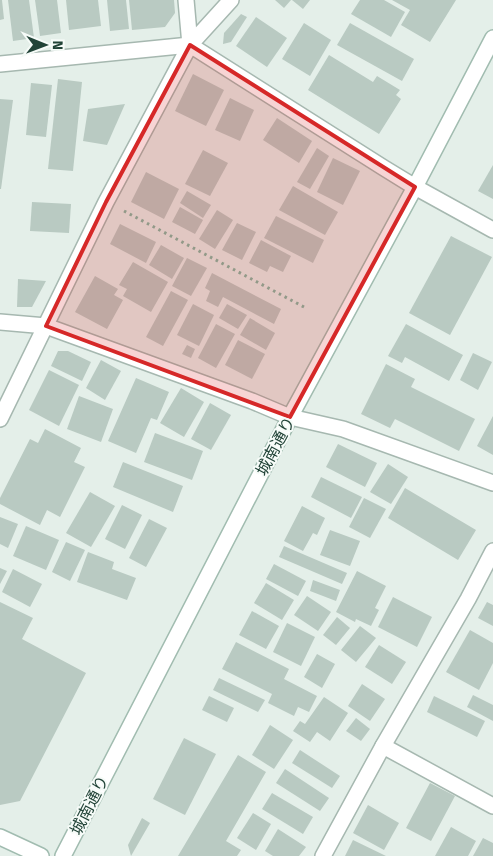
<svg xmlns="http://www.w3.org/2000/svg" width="493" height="856" font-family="'Fira Sans','Noto Sans JP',sans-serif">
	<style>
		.building { fill: #b9cac2 }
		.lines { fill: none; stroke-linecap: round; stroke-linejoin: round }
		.street-casing { stroke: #a6b8b0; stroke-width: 18 }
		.secondary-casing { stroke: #a1bcb0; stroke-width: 18 }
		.path { stroke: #81b6a1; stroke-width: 3; stroke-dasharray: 2.5 4; stroke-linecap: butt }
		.street { stroke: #fff; stroke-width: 15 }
		.secondary { stroke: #fff; stroke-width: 15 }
		.marked { fill: #d62828; fill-opacity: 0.2; stroke: #d62828; stroke-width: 4; stroke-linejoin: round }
		.labels { text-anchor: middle; stroke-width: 4; stroke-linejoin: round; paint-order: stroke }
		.street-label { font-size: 16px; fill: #214337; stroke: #f6fbf8 }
	</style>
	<rect width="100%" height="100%" fill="#e4efe9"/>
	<g class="building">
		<polygon points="0,0 2,0 4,19 0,20"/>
		<polygon points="8,0 29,0 34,38 13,41"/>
		<polygon points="35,0 57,0 61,33 40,36"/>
		<polygon points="66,0 98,0 101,26 69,30"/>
		<polygon points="107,0 126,0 129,29 110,31"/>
		<polygon points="129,0 174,0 175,13 165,27 132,30"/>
		<polygon points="275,0 291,0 284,8"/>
		<polygon points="292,0 310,0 303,9"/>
		<polygon points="360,0 384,0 405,12 391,37 351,14"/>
		<polygon points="392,0 456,0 430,42 401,25 410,10"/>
		<polygon points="241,14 247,17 231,42 223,44 224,33"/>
		<polygon points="256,17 287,38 267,67 236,46"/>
		<polygon points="304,23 331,40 310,76 282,59"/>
		<polygon points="350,23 414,59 402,81 337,45"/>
		<polygon points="329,55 373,82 377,76 400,90 396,95 401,99 379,134 308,90"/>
		<polygon points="193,74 224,90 206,126 175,111"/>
		<polygon points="58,79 82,82 73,171 48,169"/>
		<polygon points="31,83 52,85 46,137 26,135"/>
		<polygon points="230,98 254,110 240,141 215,130"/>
		<polygon points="0,99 13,100 1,189 0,189"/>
		<polygon points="125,104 107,145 83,141 88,109"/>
		<polygon points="277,118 312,141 299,163 263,140"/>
		<polygon points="317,148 329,156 310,189 297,182"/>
		<polygon points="203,150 228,163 210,196 185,184"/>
		<polygon points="333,158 360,171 343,205 317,192"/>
		<polygon points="493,165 493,199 478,191"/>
		<polygon points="146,172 179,189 164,219 131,202"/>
		<polygon points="293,186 338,212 325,235 279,210"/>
		<polygon points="187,191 211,205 203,218 180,203"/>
		<polygon points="32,202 71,204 69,233 30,231"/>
		<polygon points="180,207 203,220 195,234 172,222"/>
		<polygon points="217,210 233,220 215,249 199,239"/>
		<polygon points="276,216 324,240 313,263 264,238"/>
		<polygon points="237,223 256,232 242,260 222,250"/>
		<polygon points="120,224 156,242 146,263 110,244"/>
		<polygon points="451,236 492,257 450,335 409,313"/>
		<polygon points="261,240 291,256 283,272 270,266 267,272 249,263"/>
		<polygon points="161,245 184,258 172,279 149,265"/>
		<polygon points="187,258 207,268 191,296 172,286"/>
		<polygon points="133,262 168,282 151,312 123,296 127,289 119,285"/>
		<polygon points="212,273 281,309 274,324 223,297 218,307 206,301 210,291 205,288"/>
		<polygon points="95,276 118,289 114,295 123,300 107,329 75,312"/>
		<polygon points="18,279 46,281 32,307 17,307"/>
		<polygon points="171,291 188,300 163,346 146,337"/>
		<polygon points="193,304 214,315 199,346 177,335"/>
		<polygon points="227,304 247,315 238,329 219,318"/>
		<polygon points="250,318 275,333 266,350 240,335"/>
		<polygon points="216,324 235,334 216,368 198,358"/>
		<polygon points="406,324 463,355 449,381 405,357 402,363 388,356"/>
		<polygon points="238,340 265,354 252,379 225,365"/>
		<polygon points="187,345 195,349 191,358 182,354"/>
		<polygon points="58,351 68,351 91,362 82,381 51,366"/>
		<polygon points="473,353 492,362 478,390 460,380"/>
		<polygon points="101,360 121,371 105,400 86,388"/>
		<polygon points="386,364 415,379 411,387 475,419 459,451 395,419 390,428 361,414"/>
		<polygon points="49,370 79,385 59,426 29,410"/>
		<polygon points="136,378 169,392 157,420 151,418 136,453 108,441"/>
		<polygon points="181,388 204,402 184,437 160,423"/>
		<polygon points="79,396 113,409 101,442 67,429"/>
		<polygon points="210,403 231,415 211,450 191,439"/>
		<polygon points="493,416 493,455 477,446"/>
		<polygon points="45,429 81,448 74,462 85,467 60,517 47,510 40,525 0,504 0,498 30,439 38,443"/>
		<polygon points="155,433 203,451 192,480 144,462"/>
		<polygon points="338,444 377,463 365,487 326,467"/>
		<polygon points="123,462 183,486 173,512 113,487"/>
		<polygon points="388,464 408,477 391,504 370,492"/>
		<polygon points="321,477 362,497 351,518 311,497"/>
		<polygon points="405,488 476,530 458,560 388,518"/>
		<polygon points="90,492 115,506 91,547 66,533"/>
		<polygon points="364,498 386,509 370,538 349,527"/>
		<polygon points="122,505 142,515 125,549 105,539"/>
		<polygon points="302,506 325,518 317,535 313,533 303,551 284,541"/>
		<polygon points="0,517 18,524 8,548 0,544"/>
		<polygon points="149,519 167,528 146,567 129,558"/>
		<polygon points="26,526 59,540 46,570 13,556"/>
		<polygon points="330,530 360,541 350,566 320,555"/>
		<polygon points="66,542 85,550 70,581 52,572"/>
		<polygon points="284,546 347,573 342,584 279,557"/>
		<polygon points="88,552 114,562 112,569 136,578 127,600 77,582"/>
		<polygon points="274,564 306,581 298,596 266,579"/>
		<polygon points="0,568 7,571 0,584"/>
		<polygon points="13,569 42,584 30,607 2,592"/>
		<polygon points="357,571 386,586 375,608 379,610 371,626 356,619 355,622 336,612"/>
		<polygon points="313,580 340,590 336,601 310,591"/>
		<polygon points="266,583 294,600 282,620 254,603"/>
		<polygon points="307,596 331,612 318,631 294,615"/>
		<polygon points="393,597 432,617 417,647 378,627"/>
		<polygon points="0,602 33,618 22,639 86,673 20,801 0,805"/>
		<polygon points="487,602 493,605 493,626 478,618"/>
		<polygon points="252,611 279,626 266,649 239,635"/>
		<polygon points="337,617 350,628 336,645 323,635"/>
		<polygon points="287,623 315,637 301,666 273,652"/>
		<polygon points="360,626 376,638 356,662 341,650"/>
		<polygon points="470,630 493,643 493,663 479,690 446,672"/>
		<polygon points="236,642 289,669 284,679 317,696 309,712 298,707 294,716 268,703 272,694 222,669"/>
		<polygon points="379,645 406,662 392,684 365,667"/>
		<polygon points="317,654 335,664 322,688 304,677"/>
		<polygon points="219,678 265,700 258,712 213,690"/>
		<polygon points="362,684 385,699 370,721 348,706"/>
		<polygon points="473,695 493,705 493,721 467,707"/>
		<polygon points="209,696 234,708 227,722 202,710"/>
		<polygon points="434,696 485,721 477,737 427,712"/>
		<polygon points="324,697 348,713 330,741 317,732 310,742 293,731 300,721 305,724"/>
		<polygon points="356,718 370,729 361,741 346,731"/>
		<polygon points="270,725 293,740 274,769 252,755"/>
		<polygon points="184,738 216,754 185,815 153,799"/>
		<polygon points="300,750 340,776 332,788 292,763"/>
		<polygon points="238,755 266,772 226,841 241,850 237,856 178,856"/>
		<polygon points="285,769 329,798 320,811 276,783"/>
		<polygon points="430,783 455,796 431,841 406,828"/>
		<polygon points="272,793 313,817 303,834 262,809"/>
		<polygon points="368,805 399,823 384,850 353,833"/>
		<polygon points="253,813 271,824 256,850 237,838"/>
		<polygon points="142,818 150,823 131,856 128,845"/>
		<polygon points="451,827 476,841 468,856 435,856"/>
		<polygon points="278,829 306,847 299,856 273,856 265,851"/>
		<polygon points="483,838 493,843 493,856 473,856"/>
		<polygon points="353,840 386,856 345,856"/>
	</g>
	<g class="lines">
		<g class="street-casing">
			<g id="street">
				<polyline points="186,0 190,45"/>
				<polyline points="0,64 190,45 384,168 415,187 493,230"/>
				<polyline points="0,322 46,326 252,401 290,417 343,429 493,483"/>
				<polyline points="0,419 106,202 190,45 231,0"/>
				<polyline points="383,746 493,806"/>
				<polyline points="323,856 383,746 468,599 493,551"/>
			</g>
		</g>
		<g class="secondary-casing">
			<g id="secondary">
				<polyline points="0,837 41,856"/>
				<polyline points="63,856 290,417 415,187 493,38"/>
			</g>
		</g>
		<polyline class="path" points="124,211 304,307"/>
		<use href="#street" class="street"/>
		<use href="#secondary" class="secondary"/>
	</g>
	<path class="marked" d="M190,45l225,142 -125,230 -244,-91 60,-124z"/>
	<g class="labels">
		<g class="street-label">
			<text transform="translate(275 446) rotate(-62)" y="6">城南通り</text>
			<text transform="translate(89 805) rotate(-63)" y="6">城南通り</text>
		</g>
	</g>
	<g transform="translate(45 45) rotate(91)" stroke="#f6fbf8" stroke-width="4" paint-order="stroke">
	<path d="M0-4L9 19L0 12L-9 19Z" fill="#214337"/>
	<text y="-8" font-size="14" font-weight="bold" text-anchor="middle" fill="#214337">N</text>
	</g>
</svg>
